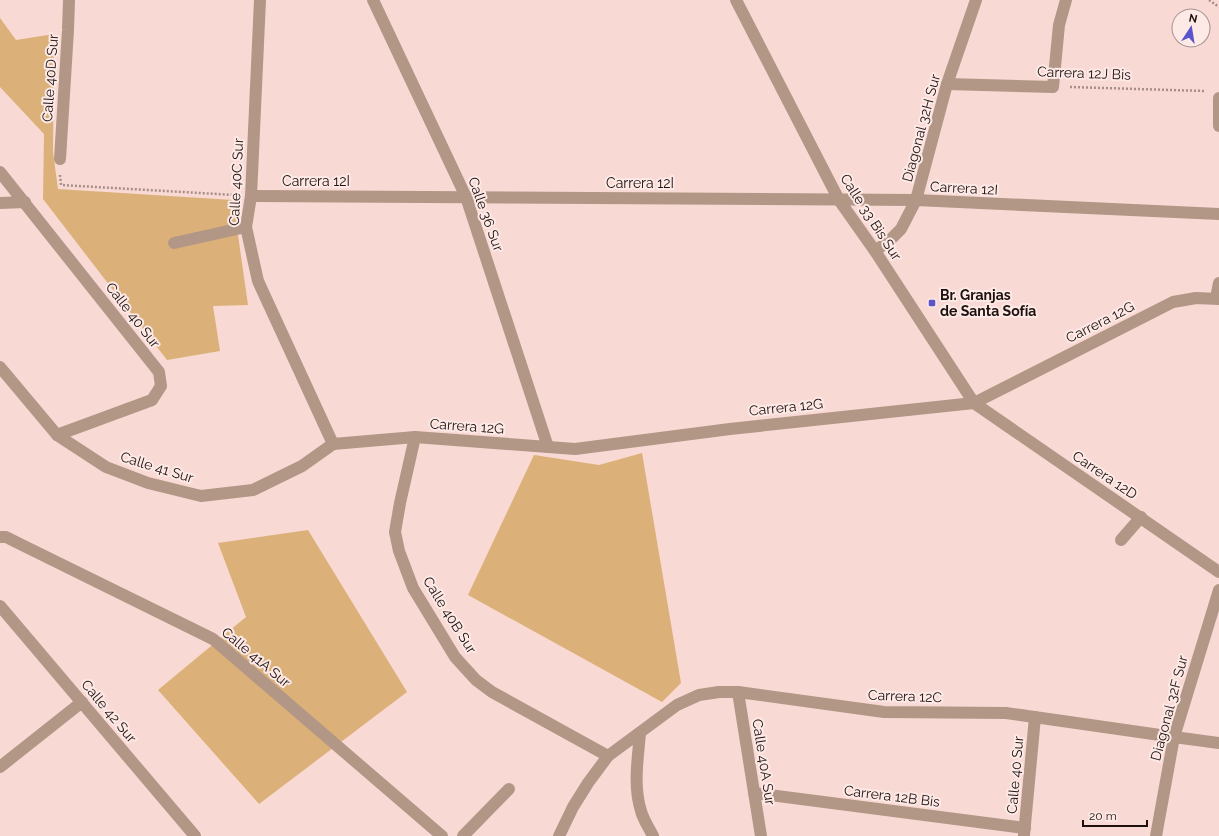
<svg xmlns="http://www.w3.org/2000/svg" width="1219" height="836" font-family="Raleway,sans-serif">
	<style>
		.green { fill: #dbb079 }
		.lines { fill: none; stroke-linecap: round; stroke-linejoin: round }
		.path { stroke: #a78e8a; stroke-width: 2.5; stroke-dasharray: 2 2; stroke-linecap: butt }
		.minor { stroke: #b29686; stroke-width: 12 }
		.poi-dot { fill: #5a53cb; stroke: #fde9e6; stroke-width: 1.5 }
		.labels { text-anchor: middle; stroke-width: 4; stroke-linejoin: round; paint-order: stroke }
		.street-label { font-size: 14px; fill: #1c110f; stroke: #fde9e6 }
		.poi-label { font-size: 14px; font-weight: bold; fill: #1c110f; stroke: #fde9e6; text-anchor: start }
	</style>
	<rect width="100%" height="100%" fill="#f9d9d3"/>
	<g class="green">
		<polygon points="0,18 16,40 54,34 53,152 58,189 233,200 248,305 213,306 220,351 167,360 43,199 44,134 0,87"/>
		<polygon points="642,453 681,683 662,702 468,595 534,455 599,465"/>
		<polygon points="308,530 407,692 259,804 158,690 246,617 218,543"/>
	</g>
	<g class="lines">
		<g class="path">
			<polyline points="1209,0 1219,7"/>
			<polyline points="1070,87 1205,91"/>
			<polyline points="60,175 61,185 235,195"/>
		</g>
		<g class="minor">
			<polyline points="260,0 251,196 246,227 258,281 333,444"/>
			<polyline points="373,0 466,197 548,447"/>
			<polyline points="736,0 839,200 875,251 974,403 1219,572"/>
			<polyline points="947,84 1053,87 1059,25 1066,0"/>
			<polyline points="1219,98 1219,126"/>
			<polyline points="60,159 68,30 69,0"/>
			<polyline points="0,172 159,372 161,386 152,400 57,435"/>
			<polyline points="251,196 916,200 1219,214"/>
			<polyline points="0,203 25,202"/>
			<polyline points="174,243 246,227"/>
			<polyline points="875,251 890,240 901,229 916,200 947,84 976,0"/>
			<polyline points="1216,298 1219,283"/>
			<polyline points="0,367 57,435 106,467 148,483 201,496 253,490 302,466 333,444"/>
			<polyline points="415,437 400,503 395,532 399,551 413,588 455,657 476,680 492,692 608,756"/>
			<polyline points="333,444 415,437 575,449 730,429 974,403 1173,302 1196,298 1219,299"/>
			<polyline points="0,537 6,537 18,543 213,639 442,836"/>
			<polyline points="1121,540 1141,517"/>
			<polyline points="0,606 195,836"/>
			<polyline points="738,692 761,836"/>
			<path d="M640,733c-2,25 -7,53 1,78 2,8 8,17 12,25"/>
			<polyline points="0,767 82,702"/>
			<polyline points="754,793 1025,828"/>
			<polyline points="1024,835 1035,717"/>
			<polyline points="463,836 509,789"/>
			<polyline points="559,836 573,807 588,783 608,756 677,705 699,695 719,692 738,692 884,712 1006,713 1174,737 1219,743"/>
			<polyline points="1156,836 1174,737 1219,590"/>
		</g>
	</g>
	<rect class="poi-dot" x="928" y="299" width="8" height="8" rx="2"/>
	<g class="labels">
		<g class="street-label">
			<text transform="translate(1084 73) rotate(2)" y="5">Carrera 12J Bis</text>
			<text transform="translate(50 78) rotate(-86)" y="5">Calle 40D Sur</text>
			<text transform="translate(921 128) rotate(-75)" y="5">Diagonal 32H Sur</text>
			<text x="316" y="186">Carrera 12I</text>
			<text transform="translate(236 182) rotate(-87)" y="5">Calle 40C Sur</text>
			<text x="640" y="188">Carrera 12I</text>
			<text transform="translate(964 188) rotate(3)" y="5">Carrera 12I</text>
			<text transform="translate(486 214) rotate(70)" y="5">Calle 36 Sur</text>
			<text transform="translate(871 217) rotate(57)" y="5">Calle 33 Bis Sur</text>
			<text transform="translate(133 315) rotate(52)" y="5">Calle 40 Sur</text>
			<text transform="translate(1100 322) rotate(-27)" y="5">Carrera 12G</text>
			<text transform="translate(786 407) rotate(-6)" y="5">Carrera 12G</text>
			<text transform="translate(467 426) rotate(4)" y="5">Carrera 12G</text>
			<text transform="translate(157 467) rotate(17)" y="5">Calle 41 Sur</text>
			<text transform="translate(1105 475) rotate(34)" y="5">Carrera 12D</text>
			<text transform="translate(450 615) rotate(58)" y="5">Calle 40B Sur</text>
			<text transform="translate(256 657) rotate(40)" y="5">Calle 41A Sur</text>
			<text transform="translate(905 696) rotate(2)" y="5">Carrera 12C</text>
			<text transform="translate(1169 708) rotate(-75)" y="5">Diagonal 32F Sur</text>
			<text transform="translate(109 711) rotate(50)" y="5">Calle 42 Sur</text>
			<text transform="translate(764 762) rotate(81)" y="5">Calle 40A Sur</text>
			<text transform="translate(1015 775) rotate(-85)" y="5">Calle 40 Sur</text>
			<text transform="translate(892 796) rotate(7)" y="5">Carrera 12B Bis</text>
		</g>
		<g class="poi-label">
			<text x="940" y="300">Br. Granjas<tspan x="940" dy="16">de Santa Sofía</tspan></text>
		</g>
	</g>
	<g transform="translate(1191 28) rotate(12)"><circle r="19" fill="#fde9e6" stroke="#a39390"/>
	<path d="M0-3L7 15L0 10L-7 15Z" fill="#5a53cb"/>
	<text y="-6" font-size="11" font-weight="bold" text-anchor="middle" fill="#1c110f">N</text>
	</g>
	<path d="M1083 820v6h64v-6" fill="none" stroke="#1c110f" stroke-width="2"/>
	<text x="1089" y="820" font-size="12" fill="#1c110f" stroke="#fde9e6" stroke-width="3" paint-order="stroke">20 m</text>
</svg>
